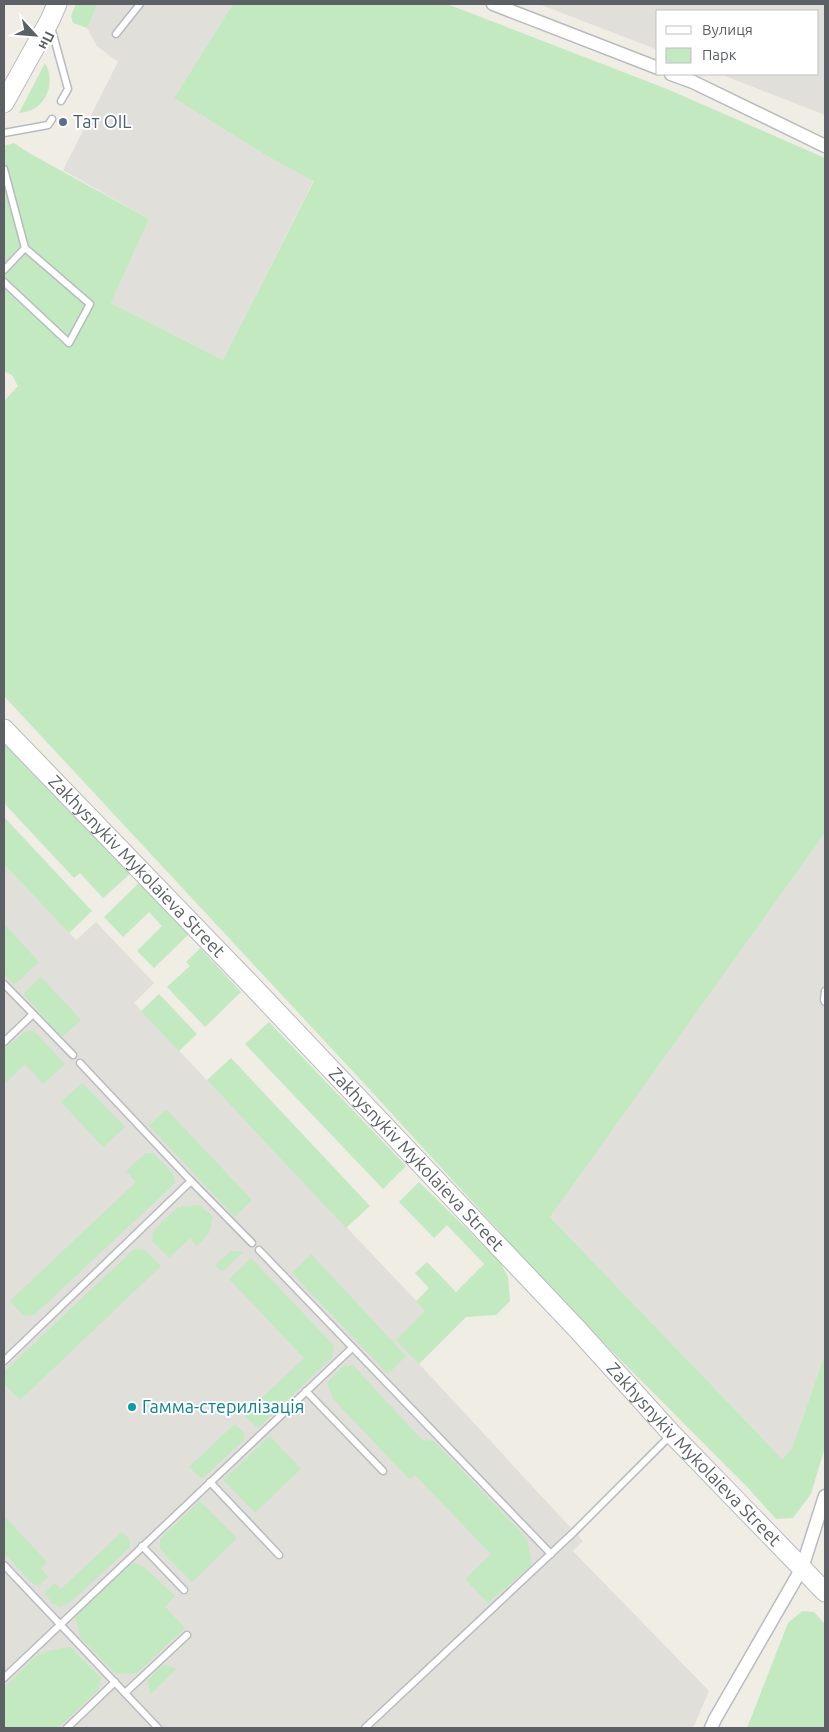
<svg xmlns="http://www.w3.org/2000/svg" width="829" height="1732" font-family="Ubuntu,sans-serif">
	<style>
		.industrial { fill: #e1dfd9 }
		.green { fill: #c2e9c0 }
		.lines { fill: none; stroke-linecap: round; stroke-linejoin: round }
		.lane-casing { stroke: #b8bbc0; stroke-width: 9 }
		.street-casing { stroke: #b8bbc0; stroke-width: 15 }
		.secondary-casing { stroke: #b8bcc2; stroke-width: 21 }
		.lane { stroke: #fff; stroke-width: 6 }
		.street { stroke: #fff; stroke-width: 12 }
		.secondary { stroke: #fff; stroke-width: 19 }
		.service-dot { fill: #5c6f8a; stroke: #fff; stroke-width: 2 }
		.culture-dot { fill: #0f9aa8; stroke: #fff; stroke-width: 2 }
		.labels { text-anchor: middle; stroke-width: 4; stroke-linejoin: round; paint-order: stroke }
		.service-label { font-size: 18px; fill: #4e5e75; stroke: #fff; text-anchor: start }
		.street-label { font-size: 18px; fill: #5d6166; stroke: #fff }
		.culture-label { font-size: 18px; fill: #0d838f; stroke: #fff; text-anchor: start }
	</style>
	<rect width="100%" height="100%" fill="#f0ede5"/>
	<g class="industrial">
		<polygon points="98,4 233,4 174,98 267,156 314,180 223,360 111,303 149,219 63,170 118,62 97,46 87,28"/>
		<polygon points="539,4 825,4 825,115 720,74 818,74 818,11 658,11 658,50"/>
		<polygon points="825,833 825,1354 792,1448 782,1461 769,1445 550,1217"/>
		<polygon points="4,864 76,940 96,922 154,983 134,1003 426,1311 397,1340 583,1541 573,1551 709,1691 693,1728 4,1728"/>
	</g>
	<g class="green">
		<polygon points="76,4 98,4 87,28 73,23 71,16"/>
		<polygon points="233,4 447,4 667,89 825,158 825,833 550,1217 769,1445 782,1460 792,1448 825,1354 825,1447 811,1494 793,1518 776,1519 749,1489 572,1311 372,1092 4,696 4,401 18,386 12,375 4,371 4,146 14,143 29,153 149,219 111,303 223,360 314,181 267,156 174,98"/>
		<path d="M45,63c9,15 5,36 -11,46 -4,2 -10,3 -15,4z"/>
		<polygon points="4,739 131,873 103,898 80,873 74,878 4,803"/>
		<polygon points="4,817 92,911 69,933 4,864"/>
		<polygon points="140,882 190,933 154,968 137,951 162,926 149,912 123,937 104,917"/>
		<polygon points="4,924 39,962 14,985 4,973"/>
		<polygon points="200,948 241,992 205,1027 167,987 190,966 186,962"/>
		<polygon points="41,977 81,1020 62,1037 23,994"/>
		<polygon points="159,994 197,1034 179,1051 141,1011"/>
		<polygon points="269,1022 406,1166 383,1189 245,1044"/>
		<polygon points="26,1031 34,1031 65,1064 43,1084 25,1064 4,1084 4,1049"/>
		<polygon points="231,1058 370,1206 346,1228 207,1080"/>
		<polygon points="82,1083 125,1127 103,1147 61,1102"/>
		<polygon points="166,1109 252,1200 235,1217 149,1126"/>
		<polygon points="146,1153 153,1153 173,1173 175,1183 34,1315 24,1316 10,1301 136,1182 126,1171"/>
		<polygon points="419,1182 500,1262 508,1277 510,1301 496,1315 466,1317 419,1364 396,1340 425,1311 416,1301 429,1288 415,1273 427,1262 456,1292 484,1264 447,1225 434,1238 399,1202"/>
		<polygon points="199,1205 213,1217 209,1233 197,1246 190,1238 169,1258 152,1241 153,1231 178,1207"/>
		<polygon points="134,1249 145,1250 161,1266 20,1400 4,1384 4,1372"/>
		<polygon points="231,1251 243,1252 222,1272 215,1265"/>
		<polygon points="311,1254 406,1356 388,1374 292,1273"/>
		<polygon points="251,1258 334,1346 332,1357 258,1428 244,1415 304,1358 229,1279"/>
		<polygon points="353,1365 422,1440 434,1441 527,1539 532,1565 488,1603 465,1579 491,1554 415,1475 410,1480 333,1399 327,1383 342,1367"/>
		<polygon points="235,1424 244,1433 244,1440 203,1478 198,1476 189,1467"/>
		<polygon points="270,1436 301,1469 255,1513 223,1480"/>
		<polygon points="200,1501 237,1538 192,1582 167,1557 160,1548 160,1539"/>
		<polygon points="4,1516 47,1562 41,1568 48,1577 40,1585 33,1584 4,1553"/>
		<polygon points="122,1532 129,1539 130,1547 72,1601 61,1607 52,1603 45,1593 54,1583 61,1589"/>
		<polygon points="135,1563 144,1567 175,1596 165,1607 185,1628 137,1673 116,1674 80,1637 75,1617 129,1565"/>
		<polygon points="802,1611 814,1612 825,1624 825,1728 747,1728 788,1623"/>
		<polygon points="70,1647 101,1678 99,1689 58,1728 4,1728 4,1688 36,1656 51,1650"/>
		<polygon points="163,1665 177,1668 150,1695 148,1680"/>
	</g>
	<g class="lines">
		<g class="lane-casing">
			<g id="lane">
				<polyline points="51,27 68,89 61,101"/>
				<polyline points="116,34 140,4"/>
				<polyline points="4,133 48,125 52,119"/>
				<polyline points="4,169 25,248 90,304 69,343 4,282"/>
				<polyline points="4,270 25,248"/>
				<polyline points="4,984 73,1055"/>
				<polyline points="825,991 824,1000 825,1002"/>
				<polyline points="4,1042 33,1014"/>
				<polyline points="191,1181 252,1243"/>
				<polyline points="259,1250 551,1554"/>
				<polyline points="4,1361 191,1181 80,1063"/>
				<polyline points="306,1391 383,1471"/>
				<polyline points="210,1482 279,1555"/>
				<polyline points="142,1546 184,1590"/>
				<polyline points="4,1565 158,1728"/>
				<polyline points="4,1678 352,1348"/>
				<polyline points="125,1693 187,1635"/>
				<polyline points="67,1728 115,1682"/>
				<polyline points="365,1728 574,1532 671,1435"/>
			</g>
		</g>
		<g class="street-casing">
			<g id="street">
				<polyline points="493,4 658,68"/>
				<polyline points="671,74 693,82 825,146"/>
				<polyline points="711,1728 715,1719 802,1568 825,1496"/>
			</g>
		</g>
		<g class="secondary-casing">
			<g id="secondary">
				<polyline points="4,103 50,20 57,4"/>
				<path id="s1" d="M4,729l250,259 324,342 94,104 153,158"/>
			</g>
		</g>
		<use href="#lane" class="lane"/>
		<use href="#street" class="street"/>
		<use href="#secondary" class="secondary"/>
	</g>
	<circle class="service-dot" cx="63" cy="122" r="5"/>
	<circle class="culture-dot" cx="132" cy="1407" r="5"/>
	<g class="labels">
		<g class="service-label">
			<text x="73" y="128">Тат OIL</text>
		</g>
		<g class="street-label">
			<text dy="6" stroke="none"><textPath href="#s1" startOffset="191">Zakhysnykiv Mykolaieva Street</textPath></text>
			<text dy="6" stroke="none"><textPath href="#s1" startOffset="596">Zakhysnykiv Mykolaieva Street</textPath></text>
			<text dy="6" stroke="none"><textPath href="#s1" startOffset="1001">Zakhysnykiv Mykolaieva Street</textPath></text>
		</g>
		<g class="culture-label">
			<text x="142" y="1413">Гамма-стерилізація</text>
		</g>
	</g>
	<rect width="829" height="1732" fill="none" stroke="#5d6166" stroke-width="10"/>
	<rect x="656" y="10" width="162" height="65" fill="#ffffff" stroke="#bec0c2"/>
	<rect x="666" y="26" width="25" height="8" fill="#ffffff" stroke="#bec0c2"/>
	<text x="702" y="35" font-size="15" fill="#5d6166">Вулиця</text>
	<rect x="666" y="48" width="25" height="15" fill="#c2e9c0" stroke="#bec0c2"/>
	<text x="702" y="60" font-size="15" fill="#5d6166">Парк</text>
	<g transform="translate(35 35) rotate(116)" stroke="#ffffff" stroke-width="4" paint-order="stroke">
	<path d="M0-4L9 19L0 12L-9 19Z" fill="#5d6166"/>
	<text y="-8" font-size="14" font-weight="bold" text-anchor="middle" fill="#5d6166">Пн</text>
	</g>
</svg>
